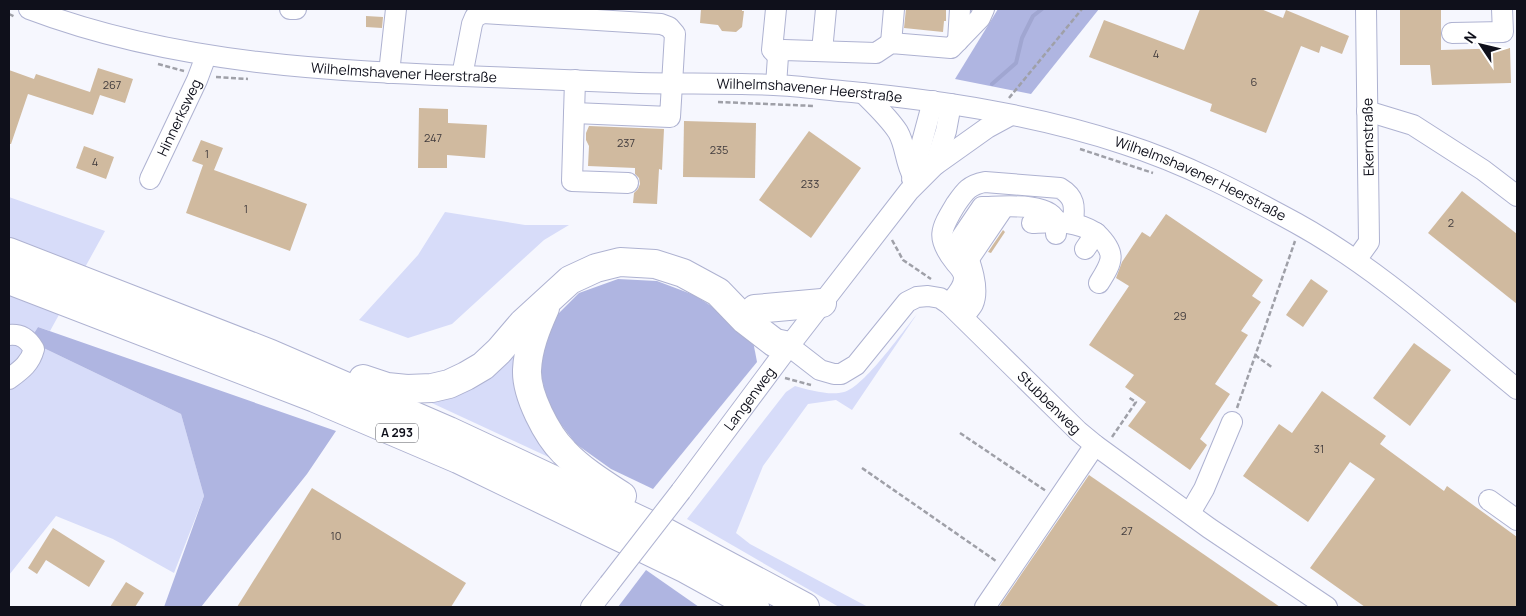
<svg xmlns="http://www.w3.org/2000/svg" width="1526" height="616" font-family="Manrope,sans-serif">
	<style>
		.green { fill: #d7dcf9 }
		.forest { fill: #afb5e1 }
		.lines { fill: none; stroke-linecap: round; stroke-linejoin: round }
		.stream { stroke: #a0a6d1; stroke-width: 4 }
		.building { fill: #d0ba9f }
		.minor-casing { stroke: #aeb2d1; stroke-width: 22 }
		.highway-casing { stroke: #aeb2d1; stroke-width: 30 }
		.path { stroke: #9fa0a8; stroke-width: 2.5; stroke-dasharray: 5 2.5; stroke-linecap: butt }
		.minor { stroke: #fff; stroke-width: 20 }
		.highway { stroke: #fff; stroke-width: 28 }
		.minor-bridge-casing { stroke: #aeb2d1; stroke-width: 22; stroke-linecap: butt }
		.minor-bridge { stroke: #fff; stroke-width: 20 }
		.labels { text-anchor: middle; stroke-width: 4; stroke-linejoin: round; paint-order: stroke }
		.number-label { font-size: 11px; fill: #3f3a3c }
		.shield { fill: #fff; stroke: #57585f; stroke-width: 1 }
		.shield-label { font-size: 12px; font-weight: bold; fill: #0f101b }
		.street-label { font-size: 14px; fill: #0f101b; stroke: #fff }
	</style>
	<rect width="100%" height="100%" fill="#f6f7fe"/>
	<g class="green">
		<polygon points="9,197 105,231 50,331 38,327 29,341 181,414 204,496 174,573 113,539 56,516 9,575"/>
		<polygon points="445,212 525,225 569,225 544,240 452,324 408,338 359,320 418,255"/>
		<path d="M917,314l-65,96 -16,-10 -28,4 -45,62 -27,67 14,11 118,63h-29l-152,-88 99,-127 9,-6c14,4 35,10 49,6 20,-5 59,-61 73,-78z"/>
		<polygon points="522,335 555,460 421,398"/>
	</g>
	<g class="forest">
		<polygon points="998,9 1099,9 1031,94 955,79"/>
		<polygon points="618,279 657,281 694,295 727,316 753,341 757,362 653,489 611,469 576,444 549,409 539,366 550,322 579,293"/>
		<polygon points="38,327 336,431 307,474 201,607 164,607 204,496 181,414 29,341"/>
		<polygon points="646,570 699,607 618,607"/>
	</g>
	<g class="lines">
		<polyline class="stream" points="992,84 1016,63 1022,38 1033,16 1042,9"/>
	</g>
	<g class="building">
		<polygon points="701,9 742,9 742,11 744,11 742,27 736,32 722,31 718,25 700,23"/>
		<polygon points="906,9 945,9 946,10 946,21 944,21 943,32 904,28"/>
		<polygon points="1200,9 1261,9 1283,18 1286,10 1349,36 1342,54 1321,46 1319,53 1301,46 1266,133 1210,111 1212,104 1089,57 1104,20 1184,50"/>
		<polygon points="1400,9 1441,9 1441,50 1510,48 1511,83 1432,85 1430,65 1400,65"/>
		<polygon points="366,16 383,17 382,28 366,27"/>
		<polygon points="98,68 133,79 125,103 100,95 93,115 28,94 11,144 9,144 9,70 34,79 36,74 90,92"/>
		<polygon points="419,108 448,109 448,123 487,125 485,158 447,155 447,168 418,168"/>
		<polygon points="684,121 756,123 755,178 683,177"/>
		<polygon points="589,126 664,129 662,170 659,169 657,204 633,203 634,193 638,189 640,184 639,178 635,174 635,168 588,166 589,146 586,140 586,133"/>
		<polygon points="809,131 861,168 811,238 759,200"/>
		<polygon points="201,140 223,148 214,170 307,204 290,251 186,213 203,165 192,161"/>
		<polygon points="84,146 114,157 106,179 76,168"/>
		<polygon points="1462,191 1517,234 1517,304 1428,233"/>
		<polygon points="1166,214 1263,280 1252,296 1261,302 1241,331 1248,335 1215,384 1230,394 1200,439 1207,445 1190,470 1128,426 1146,402 1125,387 1134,375 1089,345 1129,286 1116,278 1122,262 1142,232 1150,237"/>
		<polygon points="1003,230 1005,232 991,253 988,252"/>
		<polygon points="1311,279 1328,291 1303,327 1286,315"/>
		<polygon points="1414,343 1451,370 1410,426 1373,398"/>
		<polygon points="1322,391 1386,436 1380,444 1444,491 1447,486 1517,537 1517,607 1365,607 1310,568 1375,479 1350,462 1308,522 1243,476 1279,424 1292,433"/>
		<polygon points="1089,475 1280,607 999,607"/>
		<polygon points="312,488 466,583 451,607 237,607"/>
		<polygon points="53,528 105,561 89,587 46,560 37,574 28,568"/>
		<polygon points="126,582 144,593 135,607 110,607"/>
	</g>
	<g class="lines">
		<g class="minor-casing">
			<g id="minor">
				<path id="s1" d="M29,9c148,56 303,62 460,68 50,2 100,4 150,6 45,1 90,0 135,2 26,1 52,5 78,7 92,9 184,23 272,52 60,19 117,49 172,79 80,44 151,109 221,166"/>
				<polyline points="290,9 296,9"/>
				<polyline points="776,9 772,50 778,56"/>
				<polyline points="1452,33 1503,32 1502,9"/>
				<polyline points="958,41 960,9"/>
				<polyline points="891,43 894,9"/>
				<polyline points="822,51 826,9"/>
				<polyline points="389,73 396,9"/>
				<polyline points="462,76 472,24 475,17 483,13 661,24 669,27 675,34 670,117 574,113"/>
				<polyline points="575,80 572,181 628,183"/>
				<polyline points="776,85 778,56 784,50 876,53 891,43 951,48 980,18 984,9"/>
				<path d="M863,93c12,12 26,25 35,39 8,14 7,30 15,44"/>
				<polyline points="1367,111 1413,125 1483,170 1517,196"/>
				<polyline points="935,165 946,131 951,104"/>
				<path id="s2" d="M150,179l47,-99 9,-24"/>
				<polyline points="912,179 933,101"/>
				<path d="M1032,223c25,-1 42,-3 64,10l-11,16"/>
				<path d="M1096,233c21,20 17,28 3,50"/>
				<polyline points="968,260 1004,207"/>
				<polyline points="1356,260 1369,242 1366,9"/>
				<path d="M949,304c6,-8 15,-15 15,-26 0,-7 -5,-11 -9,-16 -20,-25 -14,-33 1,-58 9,-13 13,-19 29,-22l75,6c15,9 15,18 13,34"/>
				<path d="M963,317c3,-4 8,-9 10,-13 8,-18 -6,-49 -12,-66l21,-31c17,0 69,-6 74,15 1,4 0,9 0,12"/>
				<path d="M9,335c12,-1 18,3 25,14 -4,15 -13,21 -25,30"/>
				<path id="s3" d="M789,346l31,24 14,4h7l15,-9 51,-63 10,-5 11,-1 12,2 9,6 129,127 17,14 114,83 118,79"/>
				<path id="s4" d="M681,491l108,-145 120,-155 26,-26 52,-37 24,-13"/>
				<polyline points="1489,500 1517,520"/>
				<polyline points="1190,513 1204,489 1232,422"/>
				<polyline points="591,607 609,584"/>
				<polyline points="985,607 1095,445"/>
			</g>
		</g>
		<g class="highway-casing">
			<g id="highway">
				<polyline points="9,252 271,354 449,431 663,531 805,607"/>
				<polyline points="9,280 315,398 458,459 686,569 755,607"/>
				<path d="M545,308c-9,20 -17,40 -18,62 -1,25 20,65 37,82 17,18 38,31 58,44"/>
				<polyline points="755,309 822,303"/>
				<polyline points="363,379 387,387 407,389 432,388 449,384 466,376 483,366 499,351 523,323 570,280 596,268 620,262 655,264 683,273 718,292 745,320 775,343 789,346"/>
			</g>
		</g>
		<g class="path">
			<polyline points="9,14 15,17"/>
			<polyline points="158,64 184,71"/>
			<polyline points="216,77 248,79"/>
			<polyline points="1009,98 1082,9"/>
			<polyline points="718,102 815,106"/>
			<polyline points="1080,149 1153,173"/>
			<polyline points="892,240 903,260 931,279"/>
			<polyline points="1255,355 1273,368"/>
			<polyline points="785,378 811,385"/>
			<polyline points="1237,408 1295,241"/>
			<polyline points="960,433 1046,491"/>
			<polyline points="1112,437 1136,402 1128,397"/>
			<polyline points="862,468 996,561"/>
		</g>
		<use href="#minor" class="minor"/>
		<use href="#highway" class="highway"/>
		<g class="minor-bridge-casing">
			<polyline id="minor-bridge" points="609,584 681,491"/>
		</g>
		<use href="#minor-bridge" class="minor-bridge"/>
	</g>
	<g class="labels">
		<g class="number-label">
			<text x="1156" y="58">4</text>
			<text x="1254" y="86">6</text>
			<text x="112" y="89">267</text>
			<text x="433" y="142">247</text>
			<text x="626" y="147">237</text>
			<text x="719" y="154">235</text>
			<text x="207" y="158">1</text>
			<text x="95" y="166">4</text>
			<text x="810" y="188">233</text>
			<text x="246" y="213">1</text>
			<text x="1451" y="227">2</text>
			<text x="1180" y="320">29</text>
			<text x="1319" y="453">31</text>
			<text x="1127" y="535">27</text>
			<text x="336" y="540">10</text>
		</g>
		<rect class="shield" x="376" y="423.5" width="42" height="19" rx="4"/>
		<g class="shield-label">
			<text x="397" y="437">A 293</text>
		</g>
		<g class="street-label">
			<text dy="5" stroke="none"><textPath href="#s1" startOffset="382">Wilhelmshavener Heerstraße</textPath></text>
			<text dy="5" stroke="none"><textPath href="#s1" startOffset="788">Wilhelmshavener Heerstraße</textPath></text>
			<text dy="5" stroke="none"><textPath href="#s2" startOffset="68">Hinnerksweg</textPath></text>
			<text transform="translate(1368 137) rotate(-91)" y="5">Ekernstraße</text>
			<text dy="5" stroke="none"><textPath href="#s1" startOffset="1192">Wilhelmshavener Heerstraße</textPath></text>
			<text dy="5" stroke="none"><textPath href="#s4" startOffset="115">Langenweg</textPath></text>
			<text dy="5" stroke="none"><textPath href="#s3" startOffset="345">Stubbenweg</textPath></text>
		</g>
	</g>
	<rect width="1526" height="616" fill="none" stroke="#0f101b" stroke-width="20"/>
	<g transform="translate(1481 45) rotate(305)" stroke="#ffffff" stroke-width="4" paint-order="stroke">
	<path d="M0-4L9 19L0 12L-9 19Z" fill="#0f101b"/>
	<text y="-8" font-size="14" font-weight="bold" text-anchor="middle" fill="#0f101b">N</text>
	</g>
</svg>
